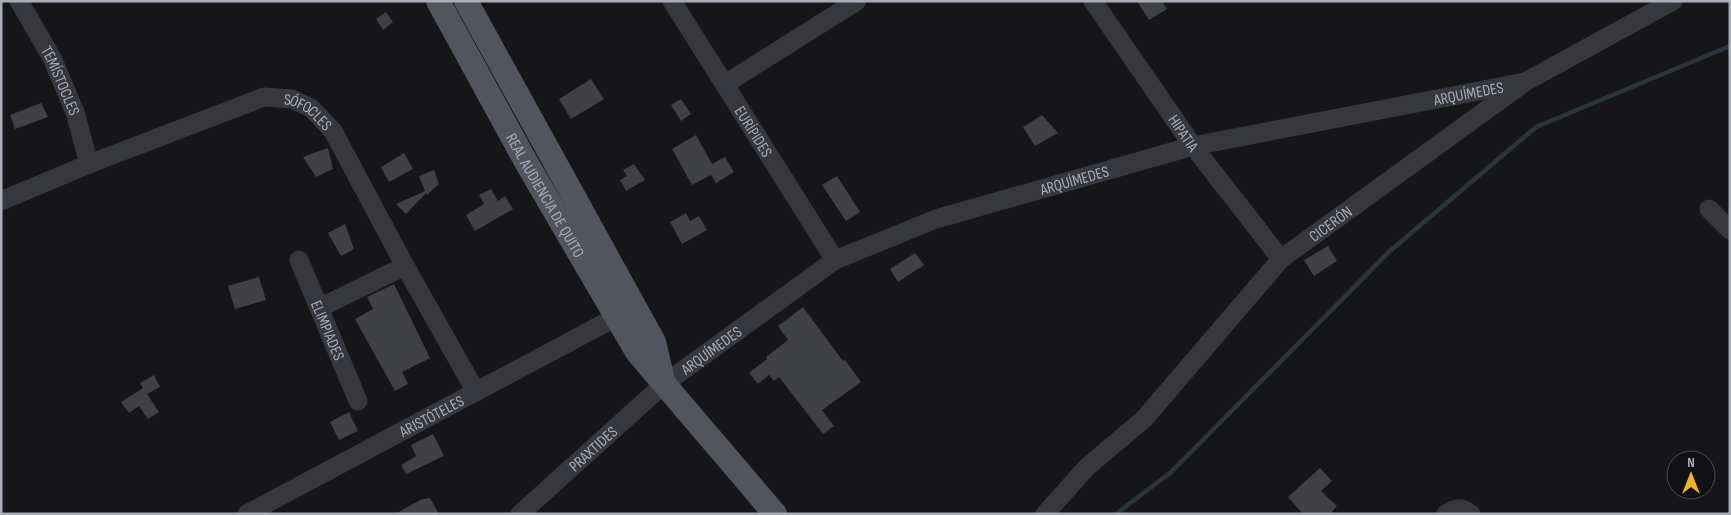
<svg xmlns="http://www.w3.org/2000/svg" width="1731" height="515" font-family="'Sofia Sans Condensed',sans-serif">
	<style>
		.lines { fill: none; stroke-linecap: round; stroke-linejoin: round }
		.stream { stroke: #2c353c; stroke-width: 4.5 }
		.building { fill: #404145 }
		.minor { stroke: #37383d; stroke-width: 19 }
		.major { stroke: #53555c; stroke-width: 24 }
		.labels { text-anchor: middle; stroke-width: 5; stroke-linejoin: round; paint-order: stroke }
		.street-label { font-size: 16px; fill: #a8adb8; stroke: #111113 }
	</style>
	<rect width="100%" height="100%" fill="#161618"/>
	<g class="lines">
		<polyline class="stream" points="1116,514 1170,473 1390,251 1536,127 1730,46"/>
	</g>
	<g class="building">
		<polygon points="1137,1 1162,1 1167,9 1149,20"/>
		<polygon points="386,12 393,22 383,30 376,19"/>
		<polygon points="591,79 604,99 571,119 559,99"/>
		<polygon points="681,99 691,114 681,121 671,105"/>
		<polygon points="41,103 48,117 15,129 10,115"/>
		<polygon points="1042,115 1058,133 1035,146 1023,127"/>
		<polygon points="696,135 712,164 725,157 734,172 716,183 711,175 692,185 672,149"/>
		<polygon points="328,148 333,169 316,177 303,157"/>
		<polygon points="404,153 413,169 389,182 381,167"/>
		<polygon points="634,164 645,180 626,191 620,180 627,176 623,170"/>
		<polygon points="434,170 439,184 427,195 426,193 406,214 396,204 425,191 419,176"/>
		<polygon points="837,176 860,212 846,221 822,185"/>
		<polygon points="491,189 498,201 505,196 513,209 475,231 466,215 484,204 479,195"/>
		<polygon points="686,213 690,221 699,216 707,230 682,244 670,222"/>
		<polygon points="345,224 354,249 341,256 328,233"/>
		<polygon points="1328,246 1337,261 1314,276 1304,260"/>
		<polygon points="915,253 924,265 898,282 890,269"/>
		<polygon points="259,277 266,300 235,309 228,286"/>
		<polygon points="394,284 430,358 402,372 408,384 395,391 355,319 373,309 367,297"/>
		<polygon points="803,307 843,361 845,360 861,382 822,410 834,426 823,434 779,377 774,381 769,375 758,384 749,373 767,359 766,357 788,340 778,326"/>
		<polygon points="154,375 160,387 147,394 159,412 148,419 139,406 129,413 121,402 143,388 140,383"/>
		<polygon points="349,412 358,431 339,440 330,422"/>
		<polygon points="433,434 444,456 406,474 401,465 416,456 411,445"/>
		<polygon points="1320,468 1332,481 1321,491 1337,506 1330,514 1303,514 1288,497"/>
		<polygon points="430,498 439,514 395,514 422,499"/>
	</g>
	<g class="lines">
		<g class="minor">
			<path id="s1" d="M19,1l33,57 23,54 14,52"/>
			<path id="s2" d="M672,1l163,259"/>
			<path id="s3" d="M1093,1l100,145 88,113"/>
			<polyline points="725,84 857,1"/>
			<path id="s4" d="M1,201l88,-37 175,-67 28,2 19,9 22,23 72,135 71,126"/>
			<polyline points="1709,209 1730,230"/>
			<path id="s5" d="M299,260l59,141"/>
			<polyline points="319,308 405,266"/>
			<path id="s6" d="M247,514l369,-197"/>
			<path id="s7" d="M520,514l144,-130 171,-124 101,-41 257,-73 332,-64"/>
			<path id="s8" d="M1045,514l42,-47 57,-48 137,-160 244,-177 148,-81"/>
			<path d="M1446,514c10,-7 16,-7 25,0"/>
		</g>
		<g class="major">
			<path id="s9" d="M438,1l88,161 111,190 138,162"/>
			<polyline points="466,1 654,342 663,380"/>
		</g>
	</g>
	<g class="labels">
		<g class="street-label">
			<text dy="6" stroke="none"><textPath href="#s1" startOffset="90">TEMÍSTOCLES</textPath></text>
			<text dy="6" stroke="none"><textPath href="#s7" startOffset="1062">ARQUÍMEDES</textPath></text>
			<text dy="6" stroke="none"><textPath href="#s4" startOffset="331">SÓFOCLES</textPath></text>
			<text dy="6" stroke="none"><textPath href="#s2" startOffset="154">EURÍPIDES</textPath></text>
			<text dy="6" stroke="none"><textPath href="#s3" startOffset="160">HIPATIA</textPath></text>
			<text dy="6" stroke="none"><textPath href="#s7" startOffset="658">ARQUÍMEDES</textPath></text>
			<text dy="6" stroke="none"><textPath href="#s9" startOffset="222">REAL AUDIENCIA DE QUITO</textPath></text>
			<text dy="6" stroke="none"><textPath href="#s8" startOffset="409">CICERÓN</textPath></text>
			<text dy="6" stroke="none"><textPath href="#s5" startOffset="76">ELIMPIADES</textPath></text>
			<text dy="6" stroke="none"><textPath href="#s7" startOffset="252">ARQUÍMEDES</textPath></text>
			<text dy="6" stroke="none"><textPath href="#s6" startOffset="209">ARISTÓTELES</textPath></text>
			<text dy="6" stroke="none"><textPath href="#s7" startOffset="98">PRAXTIDES</textPath></text>
		</g>
	</g>
	<rect width="1731" height="515" fill="none" stroke="#a8adb8" stroke-width="5"/>
	<g transform="translate(1691 475)"><circle r="24" fill="#111113" stroke="#4d4f55"/>
	<path d="M0-4L9 19L0 12L-9 19Z" fill="#f2b134"/>
	<text y="-8" font-size="14" font-weight="bold" text-anchor="middle" fill="#a8adb8">N</text>
	</g>
</svg>
